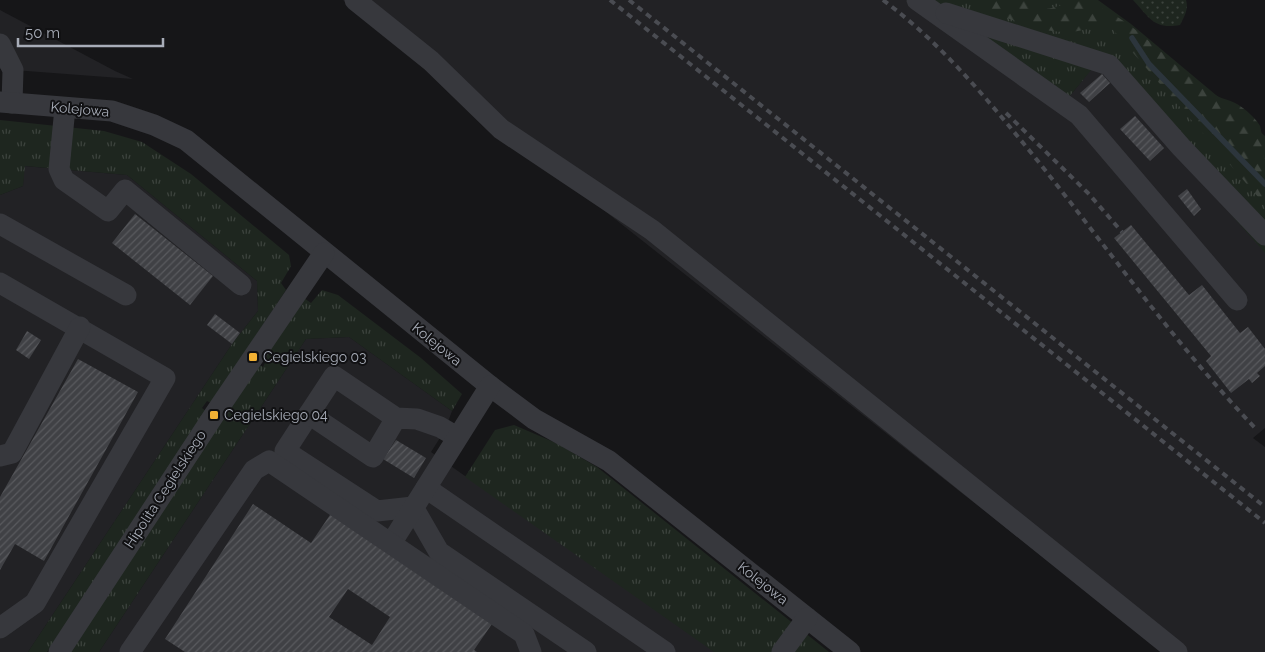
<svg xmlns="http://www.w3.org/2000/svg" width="1265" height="652" font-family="Raleway,sans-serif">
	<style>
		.built { fill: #222225 }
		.grass { fill: url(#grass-tufts) }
		.forest { fill: url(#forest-firs) }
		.park { fill: url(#park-dots) }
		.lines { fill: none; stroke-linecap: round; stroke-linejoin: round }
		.stream { stroke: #2c353c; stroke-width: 5.5 }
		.building { fill: url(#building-hatch); fill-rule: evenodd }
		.minor { stroke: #37383d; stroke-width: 21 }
		.rail { stroke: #4a4c52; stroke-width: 4; stroke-dasharray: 6 5; stroke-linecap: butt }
		.poi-dot { fill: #f2b134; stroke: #111113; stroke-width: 2 }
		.labels { text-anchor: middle; stroke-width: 4; stroke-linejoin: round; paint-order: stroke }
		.street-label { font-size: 14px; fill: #a8adb8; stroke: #111113 }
		.poi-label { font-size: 14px; fill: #a8adb8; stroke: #111113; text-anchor: start }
	</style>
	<defs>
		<pattern id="grass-tufts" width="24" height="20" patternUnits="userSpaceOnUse" patternTransform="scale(1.25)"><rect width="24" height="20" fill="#1e261f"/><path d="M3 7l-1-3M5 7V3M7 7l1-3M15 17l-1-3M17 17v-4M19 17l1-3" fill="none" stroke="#3c433d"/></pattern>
		<pattern id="forest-firs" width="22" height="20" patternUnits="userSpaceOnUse" patternTransform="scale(1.25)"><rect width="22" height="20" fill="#1e261f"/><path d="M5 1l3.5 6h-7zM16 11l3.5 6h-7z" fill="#3c433d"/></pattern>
		<pattern id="park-dots" width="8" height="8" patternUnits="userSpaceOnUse" patternTransform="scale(1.25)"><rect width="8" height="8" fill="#1e261f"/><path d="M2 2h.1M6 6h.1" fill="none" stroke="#3c433d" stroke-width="1.8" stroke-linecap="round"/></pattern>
		<pattern id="building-hatch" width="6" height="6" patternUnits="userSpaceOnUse" patternTransform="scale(1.25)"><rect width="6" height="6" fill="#404145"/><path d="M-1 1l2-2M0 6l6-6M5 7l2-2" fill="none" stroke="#595a5e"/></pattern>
	</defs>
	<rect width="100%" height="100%" fill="#161618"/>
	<g class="built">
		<polygon points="343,0 906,0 962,41 1069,97 1097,62 1265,242 1265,428 1253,438 1265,447 1265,652 1163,652 501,129"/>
		<polygon points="0,10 115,71 133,79 0,69"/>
		<polygon points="24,166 127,175 257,281 258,311 232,344 28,652 0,652 0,195 23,186"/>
		<polygon points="349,337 452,411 445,430 431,452 715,652 99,652 306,339"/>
	</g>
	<g class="grass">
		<polygon points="906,0 1098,0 1131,24 1265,136 1265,253 1097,63 1064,103 962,41"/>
		<polygon points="0,120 104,131 142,142 191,174 289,255 291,266 281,283 286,290 211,403 207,401 202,408 206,411 47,652 28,652 232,344 258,311 257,281 127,175 25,166 23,186 0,195"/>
		<polygon points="322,290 338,295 421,358 462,394 452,411 349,337 306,339 99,652 70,652 258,364 263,367 267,359 263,356 304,298 311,303"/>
		<polygon points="514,425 556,443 597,467 829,652 714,652 465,477 495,430"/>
	</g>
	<path class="forest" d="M970,0h67l8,9c13,-1 25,-9 36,-8 57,15 87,67 136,95 6,3 12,4 18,7 7,3 22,16 25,23 5,19 5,58 5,79l-157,-181c-14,3 -28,8 -42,8 -32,0 -68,-17 -96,-32z"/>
	<path class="park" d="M1133,0h53c3,9 -2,17 -6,25 -26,5 -31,-8 -47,-25z"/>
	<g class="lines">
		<polyline class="stream" points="1132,38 1149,64 1265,184"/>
	</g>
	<g class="building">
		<polygon points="1102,74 1110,83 1089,102 1080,93"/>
		<polygon points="1135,116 1164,148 1150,161 1120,129"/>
		<polygon points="1187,189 1201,209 1194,216 1178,196"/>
		<polygon points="135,214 213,276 190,305 112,243"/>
		<polygon points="1131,225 1189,295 1202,285 1240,333 1248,327 1265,349 1265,366 1257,373 1260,376 1252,383 1249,379 1231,393 1206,361 1211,356 1114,238"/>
		<polygon points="215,314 240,333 232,344 207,325"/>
		<polygon points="27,331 41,340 29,359 16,350"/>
		<polygon points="78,359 138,392 44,561 15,544 0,570 0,497"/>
		<polygon points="396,440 426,458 414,478 383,459"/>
		<path d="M253,504l58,39 21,-31 162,109 -20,29 3,2h-292l-20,-13zM348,589l42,28 -18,28 -43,-28z"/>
	</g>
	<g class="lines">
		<g class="minor">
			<polyline points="355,0 431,61 501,129 652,230 1177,652"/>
			<polyline points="917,0 1079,115 1237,300"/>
			<polyline points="946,13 1109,65 1181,147 1265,235"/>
			<polyline points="0,44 13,70 12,103"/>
			<polyline points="0,102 112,111 154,125 186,140 490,386 534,419 609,461 850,652"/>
			<polyline points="65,108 59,169 64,180 108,211 125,190 241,285"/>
			<polyline points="0,224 126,295"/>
			<polyline points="0,283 165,378 35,603 0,628"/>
			<polyline points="309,414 285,451 377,511 413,507 439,552 586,652"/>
			<polyline points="396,418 373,457 309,414 334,376 396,418 417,419 440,427 457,437"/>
			<polyline points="0,456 12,453 80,327"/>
			<polyline points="426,488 665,652"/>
			<polyline points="392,542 490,386"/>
			<polyline points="59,652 214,415 324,253"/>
			<polyline points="130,652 254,470 269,461 524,634 531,652"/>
			<polyline points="782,652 807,618"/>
		</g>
		<g class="rail">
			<polyline points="610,0 1265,523"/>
			<polyline points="629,0 1265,507"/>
			<path d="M883,0c59,44 104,99 150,155 74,92 142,189 223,274"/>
			<polyline points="1006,113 1088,193 1122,232"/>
		</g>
	</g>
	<g class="poi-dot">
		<rect x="248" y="352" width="10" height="10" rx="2.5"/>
		<rect x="209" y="410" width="10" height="10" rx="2.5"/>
	</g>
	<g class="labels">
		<g class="street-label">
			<text transform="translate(80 109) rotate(5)" y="5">Kolejowa</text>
			<text transform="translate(437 344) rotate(39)" y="5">Kolejowa</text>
			<text transform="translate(165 489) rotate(-57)" y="5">Hipolita Cegielskiego</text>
			<text transform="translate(763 583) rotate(38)" y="5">Kolejowa</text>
		</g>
		<g class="poi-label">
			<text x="263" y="362">Cegielskiego 03</text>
			<text x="224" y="420">Cegielskiego 04</text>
		</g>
	</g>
	<path d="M18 38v8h145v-8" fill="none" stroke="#a8adb8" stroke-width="2.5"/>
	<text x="25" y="38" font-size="15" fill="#a8adb8" stroke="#111113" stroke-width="4" paint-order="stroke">50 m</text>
</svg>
